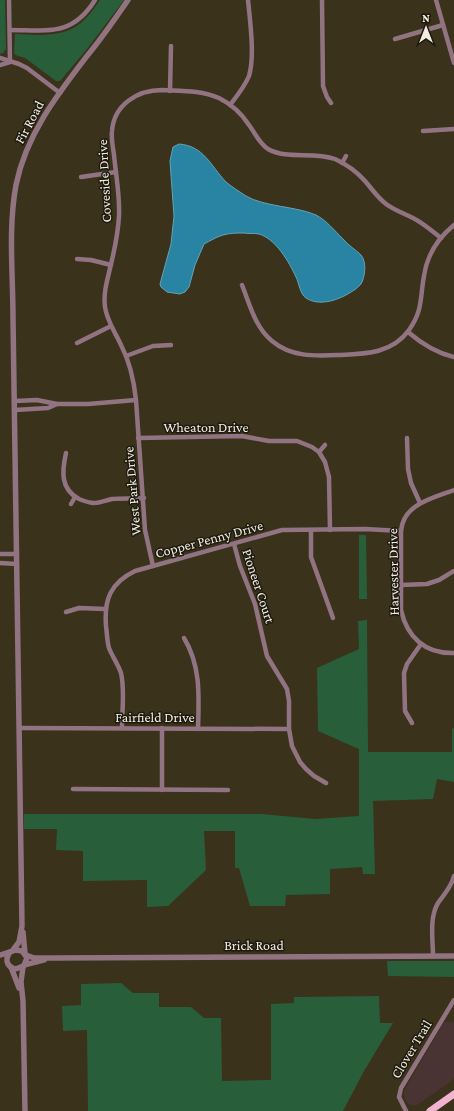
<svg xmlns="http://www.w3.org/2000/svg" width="454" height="1111" font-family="'Crimson Pro',serif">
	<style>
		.commercial { fill: #493433 }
		.green { fill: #295e3b }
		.water { fill: #2983a2; stroke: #65a3b5 }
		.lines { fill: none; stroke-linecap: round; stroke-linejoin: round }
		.minor { stroke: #927381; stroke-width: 4.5 }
		.tertiary { stroke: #927381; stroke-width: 5.5 }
		.primary { stroke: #f1b3d0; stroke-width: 7 }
		.labels { text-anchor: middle; stroke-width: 3; stroke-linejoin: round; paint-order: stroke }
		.street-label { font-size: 14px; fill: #f2ede0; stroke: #1e1a10 }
	</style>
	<rect width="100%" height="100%" fill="#3a321b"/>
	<polygon class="commercial" points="444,1022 454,1022 454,1079 417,1105 412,1105 408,1103 405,1099 404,1095 405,1089"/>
	<g class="green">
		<polygon points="0,0 5,0 6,49 3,53 0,54"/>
		<path d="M100,0h24l-37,49 -27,32h-4l-31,-23 -10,-3 -1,-3 1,-18c8,0 15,1 22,1 33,0 45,-8 63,-35z"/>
		<polygon points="359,535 366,535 367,599 359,599"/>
		<polygon points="367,620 368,752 452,752 452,729 454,728 454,782 437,779 433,799 373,801 375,874 363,874 362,867 330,869 330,894 286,895 285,906 250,906 239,868 235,868 235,831 204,831 206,870 168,906 147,907 147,880 83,881 83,851 56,850 57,829 24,829 24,814 262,814 315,819 359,816 359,749 318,731 317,668 359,649 358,621"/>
		<polygon points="387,961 454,961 454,977 388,976"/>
		<polygon points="121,983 133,993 159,993 159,1007 191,1007 204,1018 221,1018 222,1081 271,1080 271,1004 294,1003 294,997 379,996 380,1023 393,1023 364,1071 343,1111 88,1111 87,1030 63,1031 62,1006 81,1005 81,984"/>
	</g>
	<path class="water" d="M179,144c25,2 31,21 47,38 6,5 14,10 20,14 19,11 49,10 70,19 10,5 19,16 27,24 5,6 13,11 18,16 6,7 4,22 0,29 -4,5 -10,8 -15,11 -11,6 -28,11 -40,3 -6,-4 -7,-15 -10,-21 -7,-15 -20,-38 -37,-43 -5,-1 -10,0 -15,-1 -7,0 -14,0 -21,2 -7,2 -13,6 -19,9l-9,21 -6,22 -4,5 -5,2 -13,-2 -6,-5 -1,-3 11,-40 3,-28 -4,-55 3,-14z"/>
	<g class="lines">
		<g class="minor">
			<polyline points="9,0 10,62"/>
			<polyline points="322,0 323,86 327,97 331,103"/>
			<polyline points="436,0 454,63"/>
			<path d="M10,30c37,0 62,7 85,-30"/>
			<polyline points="395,39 443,25"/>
			<polyline points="0,58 19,64 27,68 60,93"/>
			<polyline points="0,65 10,62"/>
			<polyline points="170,91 171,46"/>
			<path d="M230,105c7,-9 15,-19 19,-29 6,-20 1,-55 -1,-76"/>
			<polyline points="423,131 454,129"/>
			<polyline points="342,163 346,156"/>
			<polyline points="81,177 116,172"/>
			<polyline points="77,259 91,260 111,265"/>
			<path d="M242,285c8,20 13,42 30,56 19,16 42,15 66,14 26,-1 54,-1 71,-25 14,-19 11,-33 15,-54 3,-21 14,-38 30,-51"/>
			<path d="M408,332c14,12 28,21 46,25"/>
			<polyline points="77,343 111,326"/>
			<polyline points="126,356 153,346 171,345"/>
			<polyline points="15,401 37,400 57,404 88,404 136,400"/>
			<polyline points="15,410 48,408 57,404"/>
			<polyline points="138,438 242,436 269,441 297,441 312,447 319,452 325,462 329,477 330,530"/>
			<polyline points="407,438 408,469 411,483 420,503"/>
			<polyline points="319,452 325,445"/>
			<path d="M66,453c-4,18 -6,36 13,46 5,2 10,4 15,4 6,0 12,-3 18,-4 11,-1 21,0 32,-1"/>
			<path d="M454,490c-21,8 -51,14 -53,41v79c6,27 24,44 53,43"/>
			<polyline points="71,504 75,497"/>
			<polyline points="311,530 311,557 333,618"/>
			<polyline points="234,544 240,566 255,604 267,656 287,689 289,701 289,729 292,746 300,762 306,769 314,776 326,783"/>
			<polyline points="0,554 17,554"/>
			<polyline points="0,563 17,564"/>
			<path d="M153,566l-8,-36 -9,-130c-2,-19 -6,-38 -15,-55 -6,-13 -14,-24 -16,-38 -2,-15 3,-29 6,-43 4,-16 7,-32 8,-48 1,-20 -3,-40 -5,-61 -1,-8 -3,-16 -2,-24 2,-26 25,-41 50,-41 19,1 39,0 57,8 12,6 23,16 30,27 6,8 10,18 19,24 19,11 45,2 67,10 11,5 22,13 30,22 7,8 12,16 21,23 8,6 17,9 27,14 10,5 19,13 28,20"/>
			<polyline points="401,585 427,584 439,580 454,571"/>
			<polyline points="66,612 79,608 105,609"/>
			<path d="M184,638c17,28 15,58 14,91"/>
			<polyline points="412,723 405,711 404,673 407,664 421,644"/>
			<polyline points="20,728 289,729"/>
			<path d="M122,728c0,-18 3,-38 -1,-55 -3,-9 -9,-17 -12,-25 -2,-7 -2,-15 -3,-22 -2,-26 4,-43 29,-55l147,-41 83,-1 36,2"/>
			<polyline points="73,789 228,790"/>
			<polyline points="162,790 162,728"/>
			<path d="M433,956c0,-16 -4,-38 5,-53 6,-9 13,-15 16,-27"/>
			<polyline points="406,1111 399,1097 401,1088 454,1000"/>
		</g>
		<g class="tertiary">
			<polyline points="23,932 25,954"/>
			<path d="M13,950l6,-8 3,-16 -9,-608c0,-44 -5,-90 3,-133 10,-50 41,-90 71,-129 15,-18 28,-37 41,-56"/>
			<polyline points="0,955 10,952"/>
			<polyline points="26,955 34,958 53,958 454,956"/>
			<path d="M24,965l3,-7 -5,-7 -6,-1 -6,2c-3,4 -4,8 -2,12 5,8 11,4 17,1 5,-2 13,-3 19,-5"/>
			<polyline points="11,967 19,988"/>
			<polyline points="23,967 21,982 23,1001 25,1111"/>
		</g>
		<polyline class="primary" points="430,1111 454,1094"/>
	</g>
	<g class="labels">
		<g class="street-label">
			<text transform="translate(29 122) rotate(-62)" y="5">Fir Road</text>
			<text transform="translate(104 181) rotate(-93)" y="5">Coveside Drive</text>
			<text x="206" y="432">Wheaton Drive</text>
			<text transform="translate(132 491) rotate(-95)" y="5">West Park Drive</text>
			<text transform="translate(209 539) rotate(-15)" y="5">Copper Penny Drive</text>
			<text transform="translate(393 572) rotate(-91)" y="5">Harvester Drive</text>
			<text transform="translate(259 586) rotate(72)" y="5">Pioneer Court</text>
			<text x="155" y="722">Fairfield Drive</text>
			<text x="254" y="950">Brick Road</text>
			<text transform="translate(411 1049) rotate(-59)" y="5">Clover Trail</text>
		</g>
	</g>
	<g transform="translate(426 28)" stroke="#1e1a10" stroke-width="3" paint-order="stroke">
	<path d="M0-3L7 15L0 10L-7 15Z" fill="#f2ede0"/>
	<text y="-6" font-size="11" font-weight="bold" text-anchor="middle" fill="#f2ede0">N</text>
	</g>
</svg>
